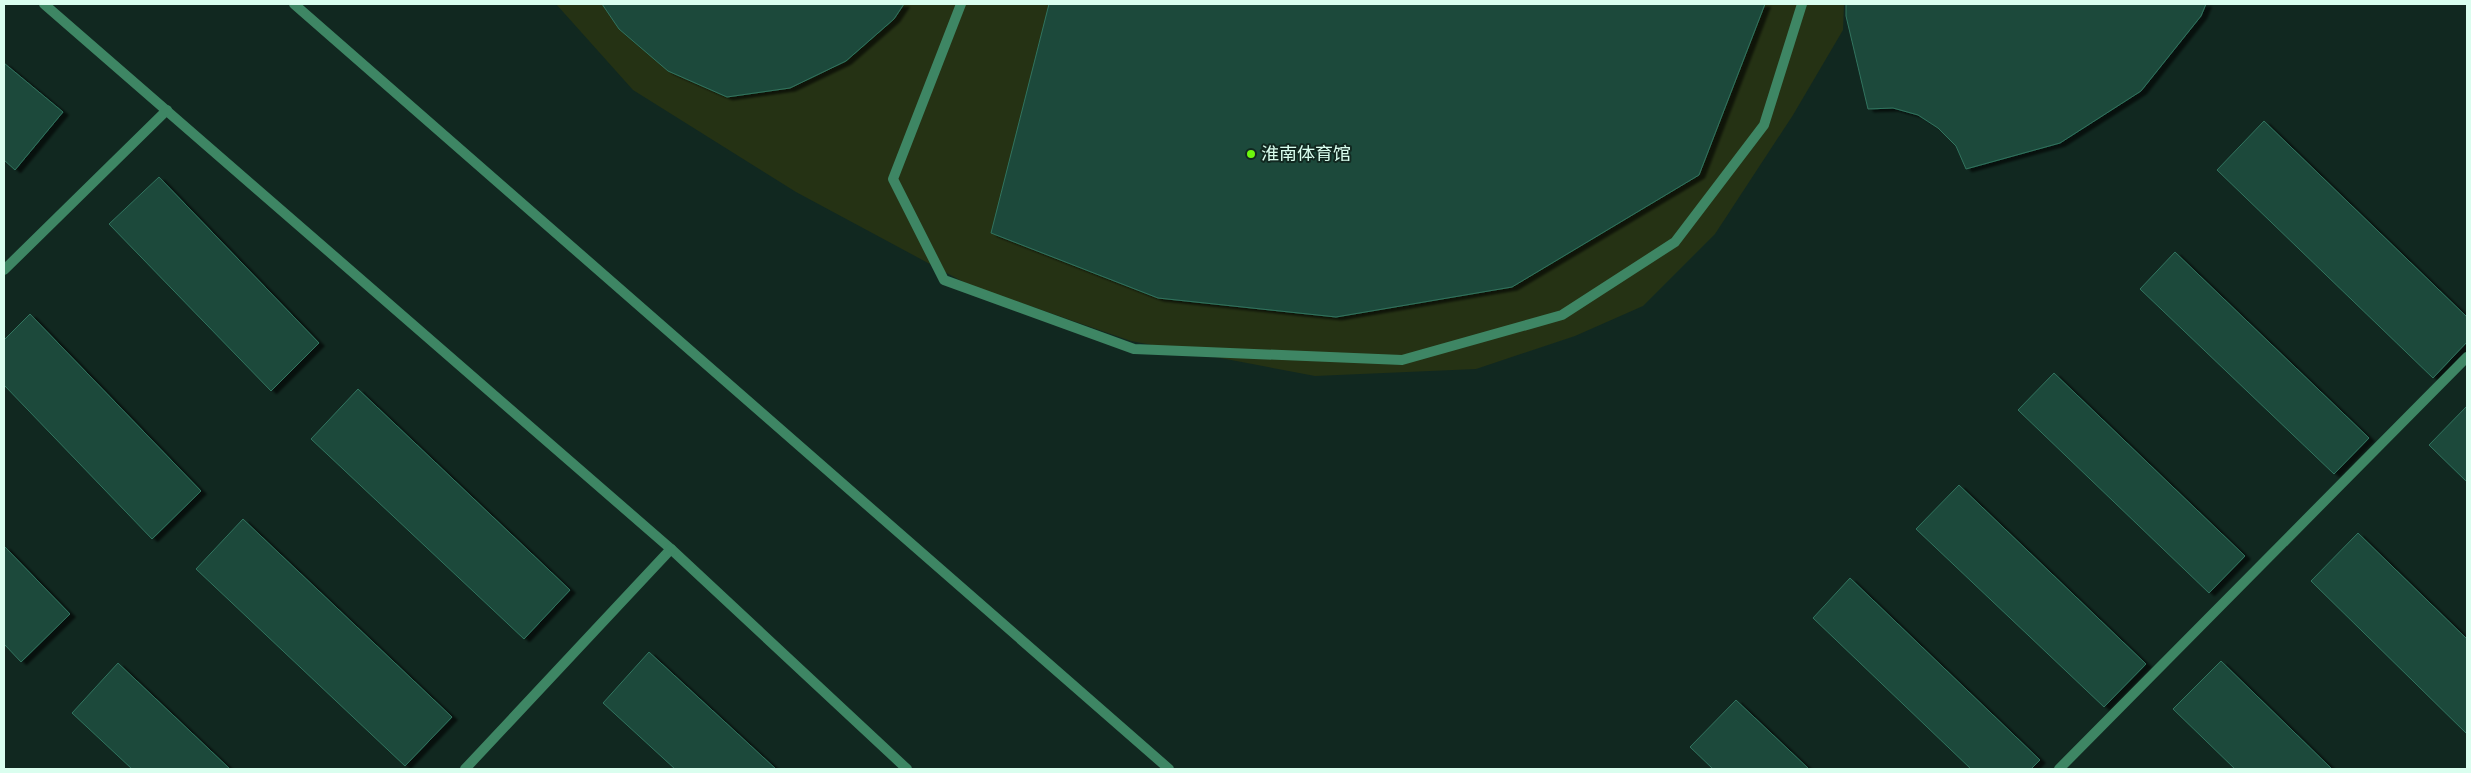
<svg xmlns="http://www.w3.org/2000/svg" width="2471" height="773" font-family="Barlow,'Noto Sans SC',sans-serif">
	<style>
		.green { fill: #253214 }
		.building { fill: #1e493b; stroke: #31745f; filter: url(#shadow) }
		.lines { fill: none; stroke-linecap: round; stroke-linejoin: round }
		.lane { stroke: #3e8664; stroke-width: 10 }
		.street { stroke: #3e8664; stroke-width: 10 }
		.poi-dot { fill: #6df70d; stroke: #112820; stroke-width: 2 }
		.labels { text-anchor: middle; stroke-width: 4; stroke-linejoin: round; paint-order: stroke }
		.poi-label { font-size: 18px; fill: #dafeef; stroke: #112820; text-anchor: start }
	</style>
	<defs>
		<filter id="shadow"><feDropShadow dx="5.5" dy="3" stdDeviation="1" flood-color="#0009"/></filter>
	</defs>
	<rect width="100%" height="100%" fill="#112820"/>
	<polygon class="green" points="556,4 1844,4 1843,30 1793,115 1715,234 1643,306 1575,336 1476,369 1315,376 1131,341 969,285 796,192 633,90"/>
	<g class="building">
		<polygon points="602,4 904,4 894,19 846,61 790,88 727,97 668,71 619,29"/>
		<polygon points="1049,4 1765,4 1699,175 1512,287 1336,317 1158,298 991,233"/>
		<polygon points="1846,4 2206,4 2201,16 2141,91 2060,143 1966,169 1956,146 1938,128 1918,115 1893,108 1868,109 1846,16"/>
		<polygon points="4,63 63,112 15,170 4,160"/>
		<polygon points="2264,121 2467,317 2467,342 2433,378 2217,170"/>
		<polygon points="159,177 319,343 271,391 109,224"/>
		<polygon points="2175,252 2369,438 2334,474 2140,289"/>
		<polygon points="30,314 201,491 152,539 4,385 4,340"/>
		<polygon points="2054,373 2245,556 2209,593 2018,410"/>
		<polygon points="358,389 570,590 524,639 311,439"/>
		<polygon points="2467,406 2467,482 2429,445"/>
		<polygon points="1959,485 2146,664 2104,707 1916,529"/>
		<polygon points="243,519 452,717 405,766 196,569"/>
		<polygon points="2358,533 2467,639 2467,734 2311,581"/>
		<polygon points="4,546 70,614 21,662 4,644"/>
		<polygon points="1850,578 2040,760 2031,769 1971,769 1813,618"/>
		<polygon points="649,652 776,769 675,769 603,703"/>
		<polygon points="2221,661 2332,769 2235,769 2173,709"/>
		<polygon points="118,663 230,769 132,769 72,713"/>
		<polygon points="1736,700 1809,769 1713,769 1690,747"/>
	</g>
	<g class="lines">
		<polyline class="lane" points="294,4 1169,769"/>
		<g class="street">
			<polyline points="44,4 671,549 907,769"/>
			<polyline points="961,4 893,179 944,280 1134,349 1402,360 1562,315 1675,242 1764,125 1802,4"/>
			<polyline points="4,270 167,110"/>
			<polyline points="465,769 671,549"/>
			<polyline points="2059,769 2467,357"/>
		</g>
	</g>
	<circle class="poi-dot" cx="1251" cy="154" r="5"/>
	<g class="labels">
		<g class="poi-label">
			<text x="1261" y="160">淮南体育馆</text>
		</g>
	</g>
	<rect width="2471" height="773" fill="none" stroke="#dafeef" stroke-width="10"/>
</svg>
